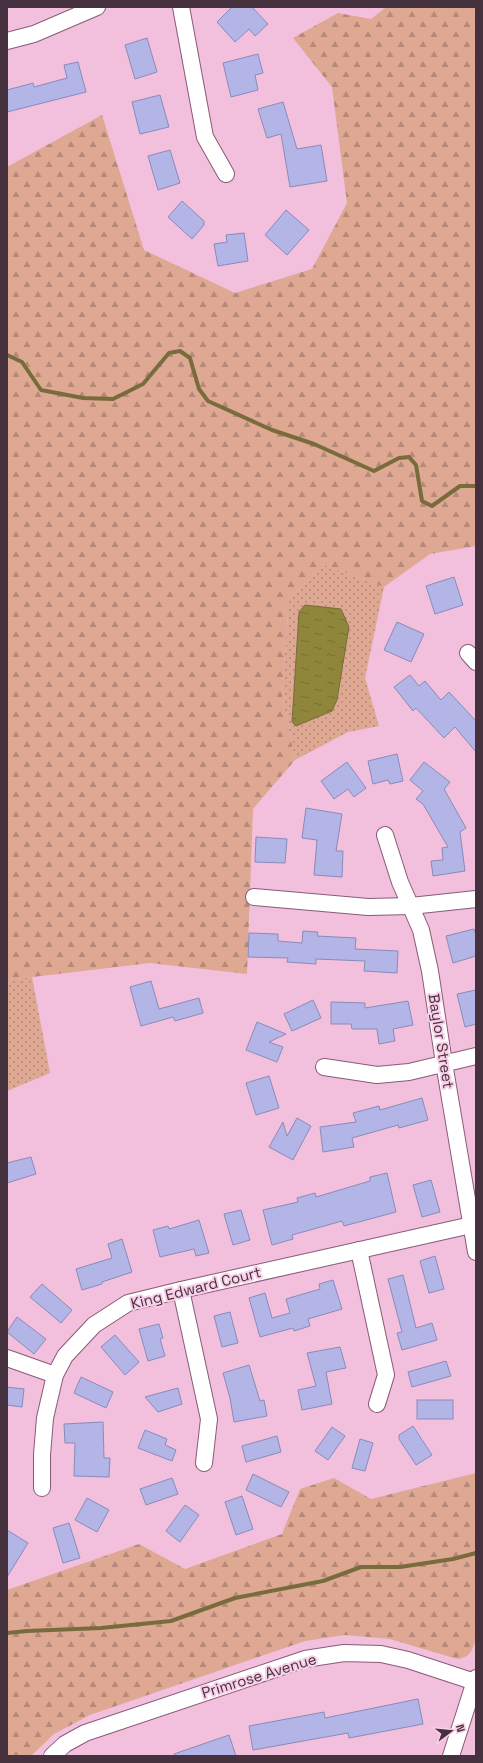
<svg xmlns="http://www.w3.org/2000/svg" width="483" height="1763" font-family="'Space Grotesk',sans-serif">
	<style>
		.grass { fill: url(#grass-dots); fill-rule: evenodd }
		.forest { fill: url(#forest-firs) }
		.water { fill: url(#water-ripples); stroke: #796c3c }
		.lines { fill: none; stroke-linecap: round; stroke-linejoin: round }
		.stream { stroke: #796c3c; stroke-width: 4 }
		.building { fill: #b2b5e6; stroke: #888bba }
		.minor-casing { stroke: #885b77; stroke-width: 18 }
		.minor { stroke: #fff; stroke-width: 16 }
		.labels { text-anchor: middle; stroke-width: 4; stroke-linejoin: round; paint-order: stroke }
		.street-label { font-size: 15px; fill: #46313e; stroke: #f9cfe8 }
	</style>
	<defs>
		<pattern id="grass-dots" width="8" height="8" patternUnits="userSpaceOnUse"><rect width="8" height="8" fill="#dea893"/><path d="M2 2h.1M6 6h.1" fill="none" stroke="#b68979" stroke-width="1.8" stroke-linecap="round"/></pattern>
		<pattern id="forest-firs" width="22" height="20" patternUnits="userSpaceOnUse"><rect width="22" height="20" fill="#dea893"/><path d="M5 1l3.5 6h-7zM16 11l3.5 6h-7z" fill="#b68979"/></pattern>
		<pattern id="water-ripples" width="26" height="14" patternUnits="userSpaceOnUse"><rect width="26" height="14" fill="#8f863b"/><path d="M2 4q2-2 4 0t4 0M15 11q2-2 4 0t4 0" fill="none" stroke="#776e33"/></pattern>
	</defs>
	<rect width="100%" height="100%" fill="#f2bfdd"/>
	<g class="grass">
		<path d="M325,565l59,22 -19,91 14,48 -31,6 -53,28 -13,-64 7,-97zM299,612l45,52 -4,13 -44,49 -4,-4z"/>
		<polygon points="32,977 50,1073 7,1091 7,980"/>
	</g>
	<g class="forest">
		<polygon points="386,7 476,7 476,546 430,554 384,587 325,565 289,599 282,696 295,760 253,809 247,974 150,963 7,980 7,167 102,115 144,250 235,293 312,269 347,203 332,87 293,38 338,13 371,19"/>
		<path d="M476,1473v166c-4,12 -6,19 -19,20l-67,-20 -45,-4 -40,6 -215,74 -36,19 -23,22h-24v-166l132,-46 46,25 97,-35 18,-45 34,-11 37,21z"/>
	</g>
	<polygon class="water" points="305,605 341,609 349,627 337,700 332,711 296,726 292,722 299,612"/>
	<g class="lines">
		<g class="stream">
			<polyline points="7,355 22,362 41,390 83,398 113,399 143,384 169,353 180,351 190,358 199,389 208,401 272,430 314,444 374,471 399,458 409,457 416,465 422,501 432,506 460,486 476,486"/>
			<polyline points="7,1633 27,1631 101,1628 171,1621 235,1598 323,1581 361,1567 400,1567 453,1559 476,1553"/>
		</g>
	</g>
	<g class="building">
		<polygon points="232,7 252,7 268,24 255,36 249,29 235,42 217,22"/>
		<polygon points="147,38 157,72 135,79 125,45"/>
		<polygon points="258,54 263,73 255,75 258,90 231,97 223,63"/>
		<polygon points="78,62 86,92 7,112 7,90 33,83 34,87 67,78 64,65"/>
		<polygon points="160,95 169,127 140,134 132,102"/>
		<polygon points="283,102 297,149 321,145 327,181 290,187 281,134 267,138 258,109"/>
		<polygon points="170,150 180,183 158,190 148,156"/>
		<polygon points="182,201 204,221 204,225 192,239 168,217"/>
		<polygon points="286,210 309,230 287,255 265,235"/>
		<polygon points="244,233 248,261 218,266 214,244 227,242 226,235"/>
		<polygon points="454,577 463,605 435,614 426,586"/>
		<polygon points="397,622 424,634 411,662 384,650"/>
		<polygon points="410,675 419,686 425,681 441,700 449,692 476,721 476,752 455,727 444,738 416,708 413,711 394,687"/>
		<polygon points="397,754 403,781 390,784 388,780 373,784 368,761"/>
		<polygon points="347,762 366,788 354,797 348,789 334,799 321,781"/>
		<polygon points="424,762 450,782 444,789 466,828 460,832 465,871 433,876 431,861 443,860 442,848 448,847 423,804 416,799 423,791 410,780"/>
		<polygon points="306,808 342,814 336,851 343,851 342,877 314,875 317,840 302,838"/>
		<polygon points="256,837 287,839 285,863 255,862"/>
		<polygon points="474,929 476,935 476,956 453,963 446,936"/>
		<polygon points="303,931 318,932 317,936 356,938 355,949 398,951 397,973 364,971 365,961 316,959 316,964 287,962 288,958 248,957 249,933 278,934 278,941 302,943"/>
		<polygon points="151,981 159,1009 199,998 203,1013 175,1021 173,1017 141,1026 130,987"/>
		<polygon points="476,990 476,1024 465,1027 457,994"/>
		<polygon points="313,1000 321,1018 292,1031 284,1014"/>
		<polygon points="408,1001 413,1025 393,1029 395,1041 379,1044 377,1029 352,1029 351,1024 331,1024 331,1002 365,1003 365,1008"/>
		<polygon points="257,1022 286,1034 269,1042 283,1047 277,1062 246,1050"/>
		<polygon points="269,1076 279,1108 256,1115 246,1083"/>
		<polygon points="422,1098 428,1120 399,1128 398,1125 352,1138 354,1147 323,1152 320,1127 356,1122 353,1113 379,1106 380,1110"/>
		<polygon points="297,1118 311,1126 293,1160 269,1147 283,1122 287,1136"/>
		<polygon points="31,1157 36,1174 7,1183 7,1163"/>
		<polygon points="387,1173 396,1212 344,1226 342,1221 292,1235 293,1239 272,1245 263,1210 298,1202 297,1198 315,1193 316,1197 370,1181 370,1177"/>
		<polygon points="431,1180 440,1212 422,1217 413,1185"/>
		<polygon points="241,1210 250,1240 233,1245 224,1214"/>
		<polygon points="199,1220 209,1253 196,1256 194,1249 160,1257 153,1230 168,1226 169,1229"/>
		<polygon points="122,1239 132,1272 102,1282 102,1284 82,1290 76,1269 112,1258 108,1244"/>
		<polygon points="435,1256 444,1289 429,1293 420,1261"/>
		<polygon points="403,1275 416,1328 432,1323 437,1340 402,1350 397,1333 402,1332 388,1279"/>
		<polygon points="333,1280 342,1309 308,1319 310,1326 294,1331 293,1328 260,1337 249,1298 265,1293 272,1318 290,1313 286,1299 320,1289 319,1284"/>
		<polygon points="42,1284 72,1310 61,1323 30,1297"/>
		<polygon points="230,1312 238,1343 222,1347 214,1316"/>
		<polygon points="17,1317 46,1339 34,1354 7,1332"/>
		<polygon points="159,1324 163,1338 160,1339 165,1356 148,1361 139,1329"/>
		<polygon points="115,1335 139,1362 125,1375 101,1347"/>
		<polygon points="340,1347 346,1368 326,1372 332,1404 302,1410 298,1390 316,1386 307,1353"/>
		<polygon points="446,1361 451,1376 412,1387 408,1372"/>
		<polygon points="249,1365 260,1401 264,1400 267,1416 234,1422 230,1398 223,1373"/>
		<polygon points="81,1377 113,1392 106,1408 74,1393"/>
		<polygon points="7,1387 24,1389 22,1407 7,1405"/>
		<polygon points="178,1388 182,1404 158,1412 145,1397"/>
		<rect x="417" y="1400" width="36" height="19"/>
		<polygon points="103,1422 104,1458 110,1458 109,1477 74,1476 75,1443 65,1443 64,1424"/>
		<polygon points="413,1426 432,1455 416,1465 399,1439 399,1435"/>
		<polygon points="332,1427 345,1436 328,1460 315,1451"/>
		<polygon points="145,1430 167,1439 165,1445 176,1450 172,1461 138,1448"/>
		<polygon points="277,1436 281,1452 246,1462 242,1446"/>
		<polygon points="360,1439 373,1443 365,1471 352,1468"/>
		<polygon points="253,1474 289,1492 281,1507 246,1490"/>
		<polygon points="172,1478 178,1494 146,1505 140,1489"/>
		<polygon points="242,1496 253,1529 236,1535 225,1502"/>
		<polygon points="87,1498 109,1510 97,1532 75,1520"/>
		<polygon points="185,1505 199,1515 180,1542 166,1531"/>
		<polygon points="69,1523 80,1558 63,1563 53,1528"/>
		<polygon points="7,1530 28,1543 7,1577"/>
		<polygon points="418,1699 423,1724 349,1738 348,1733 253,1750 249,1726 324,1712 325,1718"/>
		<polygon points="229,1735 236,1756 174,1756 174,1754"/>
	</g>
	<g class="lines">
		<g class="minor-casing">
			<g id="minor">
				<polyline points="181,7 205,137 226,174"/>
				<polyline points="7,41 34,34 97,7"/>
				<polyline points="468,653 476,662"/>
				<polyline points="385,835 400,882 421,930 430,971 444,1063 476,1252"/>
				<polyline points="254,897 368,907 411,906 476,899"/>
				<polyline points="324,1067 377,1075 409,1072 476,1056"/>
				<polyline points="359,1250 386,1375 377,1404"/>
				<polyline points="181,1290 209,1419 204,1463"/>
				<polyline points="7,1358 55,1375"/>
				<polyline points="42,1488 42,1455 45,1418 55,1375 65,1356 94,1325 128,1303 181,1290 476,1224"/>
				<polyline points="52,1756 65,1744 85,1733 305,1659 344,1653 381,1654 408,1660 475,1682"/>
				<polyline points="451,1756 476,1678"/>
			</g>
		</g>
		<use href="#minor" class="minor"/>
	</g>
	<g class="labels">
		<g class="street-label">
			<text transform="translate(441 1041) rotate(81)" y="5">Baylor Street</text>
			<text transform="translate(196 1288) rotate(-14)" y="5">King Edward Court</text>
			<text transform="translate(259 1676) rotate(-17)" y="5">Primrose Avenue</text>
		</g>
	</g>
	<rect width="483" height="1763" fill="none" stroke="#46313e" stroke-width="16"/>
	<g transform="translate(451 1731) rotate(74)" stroke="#f9cfe8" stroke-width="3" paint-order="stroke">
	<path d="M0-3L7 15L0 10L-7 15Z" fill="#46313e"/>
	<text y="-6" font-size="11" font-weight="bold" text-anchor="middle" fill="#46313e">N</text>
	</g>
</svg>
